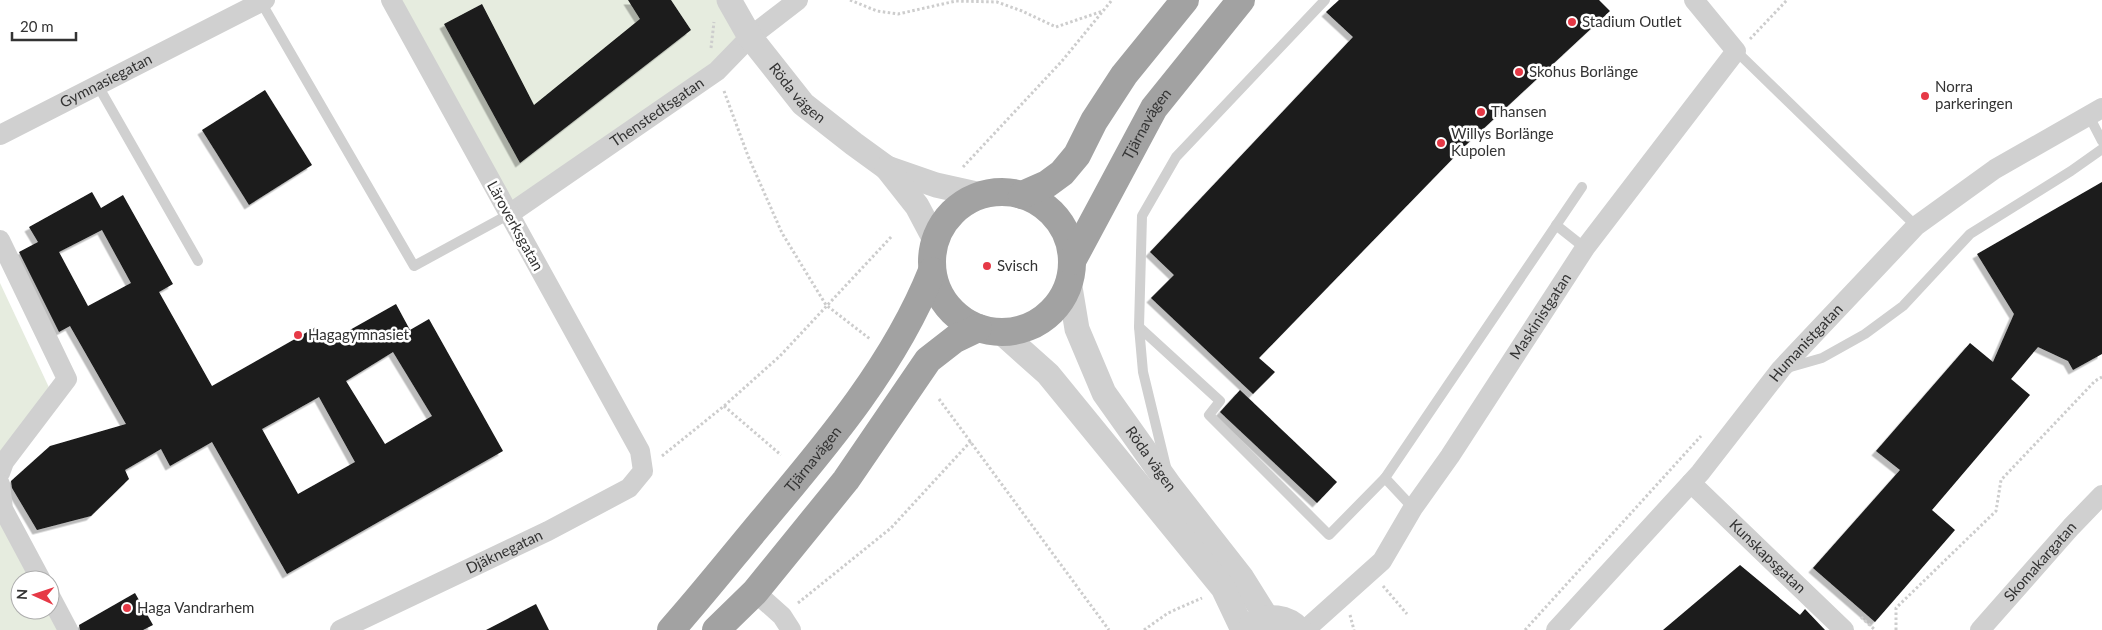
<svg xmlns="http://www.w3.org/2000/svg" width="2102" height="630" font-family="Lato,sans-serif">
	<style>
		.green { fill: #e6ecdf }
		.building { fill: #1a1a1a; fill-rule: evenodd; filter: url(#shadow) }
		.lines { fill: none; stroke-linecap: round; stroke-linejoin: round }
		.path { stroke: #cdcdcd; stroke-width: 3; stroke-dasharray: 2.5 2.5; stroke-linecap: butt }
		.service { stroke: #d0d0d0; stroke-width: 10 }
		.minor { stroke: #d0d0d0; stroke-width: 20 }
		.tertiary { stroke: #d0d0d0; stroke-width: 25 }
		.trunk { stroke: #a2a2a2; stroke-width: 28 }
		.poi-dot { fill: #e63946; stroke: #fff; stroke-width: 2 }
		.labels { text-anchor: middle; stroke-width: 5; stroke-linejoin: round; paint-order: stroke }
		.poi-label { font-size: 15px; fill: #333; stroke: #fff; text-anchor: start }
		.street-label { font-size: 15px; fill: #333; stroke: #fff }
	</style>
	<defs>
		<filter id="shadow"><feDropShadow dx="-4.5" dy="4.5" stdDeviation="0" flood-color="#0004"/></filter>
	</defs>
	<rect width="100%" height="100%" fill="#fff"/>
	<g class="green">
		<polygon points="391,0 729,0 750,37 508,215"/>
		<polygon points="0,283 53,396 0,472"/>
		<polygon points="0,484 40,580 20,580 20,610 50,610 65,630 0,630"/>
	</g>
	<g class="building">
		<polygon points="628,0 671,0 691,30 520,163 444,24 482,4 534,105 640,19"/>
		<polygon points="1339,0 1599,0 1610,11 1466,145 1259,358 1275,372 1253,394 1151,298 1174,275 1150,252 1353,37 1326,12"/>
		<polygon points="265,90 312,165 249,205 202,130"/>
		<polygon points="2102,182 2102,354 2073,370 2068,361 2038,347 2011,379 2030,395 1932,510 1955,530 1875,622 1813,568 1900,470 1876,451 1970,343 1993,362 2014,314 1977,254"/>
		<path d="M92,192l9,16 22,-13 50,89 -14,8 53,94 104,-59 9,17 71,-40 14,26 19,-11 74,132 -216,123 -75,-132 -42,24 -9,-17 -36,21 4,9 -38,37 -54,14 -25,-42 -1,-7 39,-35 76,-22 -56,-98 -11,6 -40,-80 19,-10 -9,-15zM102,230l29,53 -43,23 -29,-54zM393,352l39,64 -47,28 -39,-63zM319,397l36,65 -57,32 -36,-65z"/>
		<polygon points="1240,390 1337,482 1317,503 1220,412"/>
		<polygon points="1740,565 1800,615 1805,609 1825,630 1663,630"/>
		<polygon points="135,593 153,625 143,630 80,630 79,625"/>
		<polygon points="536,604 549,630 486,630"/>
	</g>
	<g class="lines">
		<g class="path">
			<polyline points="850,0 877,11 898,14 956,1 997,2 1022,11 1056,27 1103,11"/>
			<polyline points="1750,39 1787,0"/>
			<polyline points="711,48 714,22"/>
			<polyline points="724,91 748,156 782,233 826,305 870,339"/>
			<polyline points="963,167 1062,61 1112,0"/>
			<polyline points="939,399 1109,630"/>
			<polyline points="724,406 781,455"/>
			<polyline points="662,456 724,406 780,356 892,236"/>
			<polyline points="1383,586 1407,614"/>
			<polyline points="798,603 891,528 971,441"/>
			<polyline points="1350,615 1354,630"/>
			<polyline points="1861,617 1875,630"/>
			<polyline points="1144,630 1168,613 1202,598"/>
			<polyline points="1525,630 1701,436"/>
			<polyline points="1896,630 1896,608 1996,511 2001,480 2095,381 2102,377"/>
		</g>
		<g class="service">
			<polyline points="261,2 414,266 508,215"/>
			<polyline points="1736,51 1916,226"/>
			<polyline points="97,84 198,261"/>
			<polyline points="2089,116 2102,141"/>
			<polyline points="1556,225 1585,248"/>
			<polyline points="1139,327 1220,401 1209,415 1329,535 1385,478 1582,187"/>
			<polyline points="1787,368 1822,358 1865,334 1903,306 1970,234 2071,171 2102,149"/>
			<polyline points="1166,467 1143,372 1139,327 1142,216 1176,157 1325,0"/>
			<polyline points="1385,478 1413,508"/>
		</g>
		<g class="minor">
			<path id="s1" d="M0,135l265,-135"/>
			<path id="s2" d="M508,215l209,-144 33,-34 48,-37"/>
			<polyline points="0,240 67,379 4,462 0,473"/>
			<path id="s3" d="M1691,483l153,147"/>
			<polyline points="0,484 3,509 41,580"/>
			<polyline points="755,592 782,616 791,630"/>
			<polyline points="50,596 68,630"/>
			<path id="s4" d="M340,630l208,-99 81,-43 14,-17 -3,-20 -249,-451"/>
			<path id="s5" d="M1305,630l77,-69 31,-53 37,-52 135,-208 151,-197 -42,-51"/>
			<path id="s6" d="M1556,630l144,-157 81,-104 135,-143 79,-57 107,-61"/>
			<path id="s7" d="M1980,630l91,-103 31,-32"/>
		</g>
		<g class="tertiary">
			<path id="s8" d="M729,0l21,37 53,67 51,40 33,24 49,17 45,10"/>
			<polyline points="887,168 917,206 935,240"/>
			<path id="s9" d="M1069,281l8,48 27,64 66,93 72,92 25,40"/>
			<polyline points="1001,332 1048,374 1223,588 1243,630"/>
			<path d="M1252,624c16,-10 35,-8 48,6"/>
		</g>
		<g class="trunk">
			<circle cx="1002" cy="262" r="70"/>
			<polyline points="1022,195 1047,184 1062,173 1077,155 1094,121 1124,75 1185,0"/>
			<path id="s10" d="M1072,261l82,-153 87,-108"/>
			<path id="s11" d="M671,630c32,-36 62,-74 93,-111 64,-76 131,-155 168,-248"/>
			<polyline points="716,630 755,592 846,480 928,360 955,339 978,328"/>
		</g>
	</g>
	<g class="poi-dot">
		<circle cx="1572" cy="22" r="5"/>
		<circle cx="1519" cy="72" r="5"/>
		<circle cx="1925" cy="96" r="5"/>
		<circle cx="1481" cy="112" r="5"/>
		<circle cx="1441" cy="143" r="5"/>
		<circle cx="987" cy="266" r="5"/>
		<circle cx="298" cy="335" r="5"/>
		<circle cx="127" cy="608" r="5"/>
	</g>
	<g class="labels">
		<g class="poi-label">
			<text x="1582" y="27">Stadium Outlet</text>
			<text x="1529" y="77">Skohus Borlänge</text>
			<text x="1935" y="92">Norra<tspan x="1935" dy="17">parkeringen</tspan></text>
			<text x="1491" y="117">Thansen</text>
			<text x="1451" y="139">Willys Borlänge<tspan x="1451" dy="17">Kupolen</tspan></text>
			<text x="997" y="271">Svisch</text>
			<text x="308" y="340">Hagagymnasiet</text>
			<text x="137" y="613">Haga Vandrarhem</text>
		</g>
		<g class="street-label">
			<text dy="5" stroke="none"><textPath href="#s1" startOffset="119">Gymnasiegatan</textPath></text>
			<text dy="5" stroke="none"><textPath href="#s8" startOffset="116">Röda vägen</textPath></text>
			<text dy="5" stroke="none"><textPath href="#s2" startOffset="181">Thenstedtsgatan</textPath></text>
			<text dy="5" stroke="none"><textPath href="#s10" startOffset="156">Tjärnavägen</textPath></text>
			<text transform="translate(515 226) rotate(61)" y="5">Läroverksgatan</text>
			<text dy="5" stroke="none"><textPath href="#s5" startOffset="395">Maskinistgatan</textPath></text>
			<text dy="5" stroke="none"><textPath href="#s6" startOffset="381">Humanistgatan</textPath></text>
			<text dy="5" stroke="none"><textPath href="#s11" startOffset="222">Tjärnavägen</textPath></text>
			<text dy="5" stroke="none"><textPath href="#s9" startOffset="199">Röda vägen</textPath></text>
			<text dy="5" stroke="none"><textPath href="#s4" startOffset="182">Djäknegatan</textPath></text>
			<text dy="5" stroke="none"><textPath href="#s3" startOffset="106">Kunskapsgatan</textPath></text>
			<text dy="5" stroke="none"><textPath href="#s7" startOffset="91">Skomakargatan</textPath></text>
		</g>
	</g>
	<g transform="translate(35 595) rotate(273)"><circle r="24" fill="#ffffff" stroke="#adadad"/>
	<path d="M0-4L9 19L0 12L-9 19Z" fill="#e63946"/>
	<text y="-8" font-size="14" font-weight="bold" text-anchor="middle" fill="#333333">N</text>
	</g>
	<path d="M12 32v8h64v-8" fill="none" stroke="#333333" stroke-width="2.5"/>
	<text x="20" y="32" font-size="15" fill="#333333" stroke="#ffffff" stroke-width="4" paint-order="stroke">20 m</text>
</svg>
